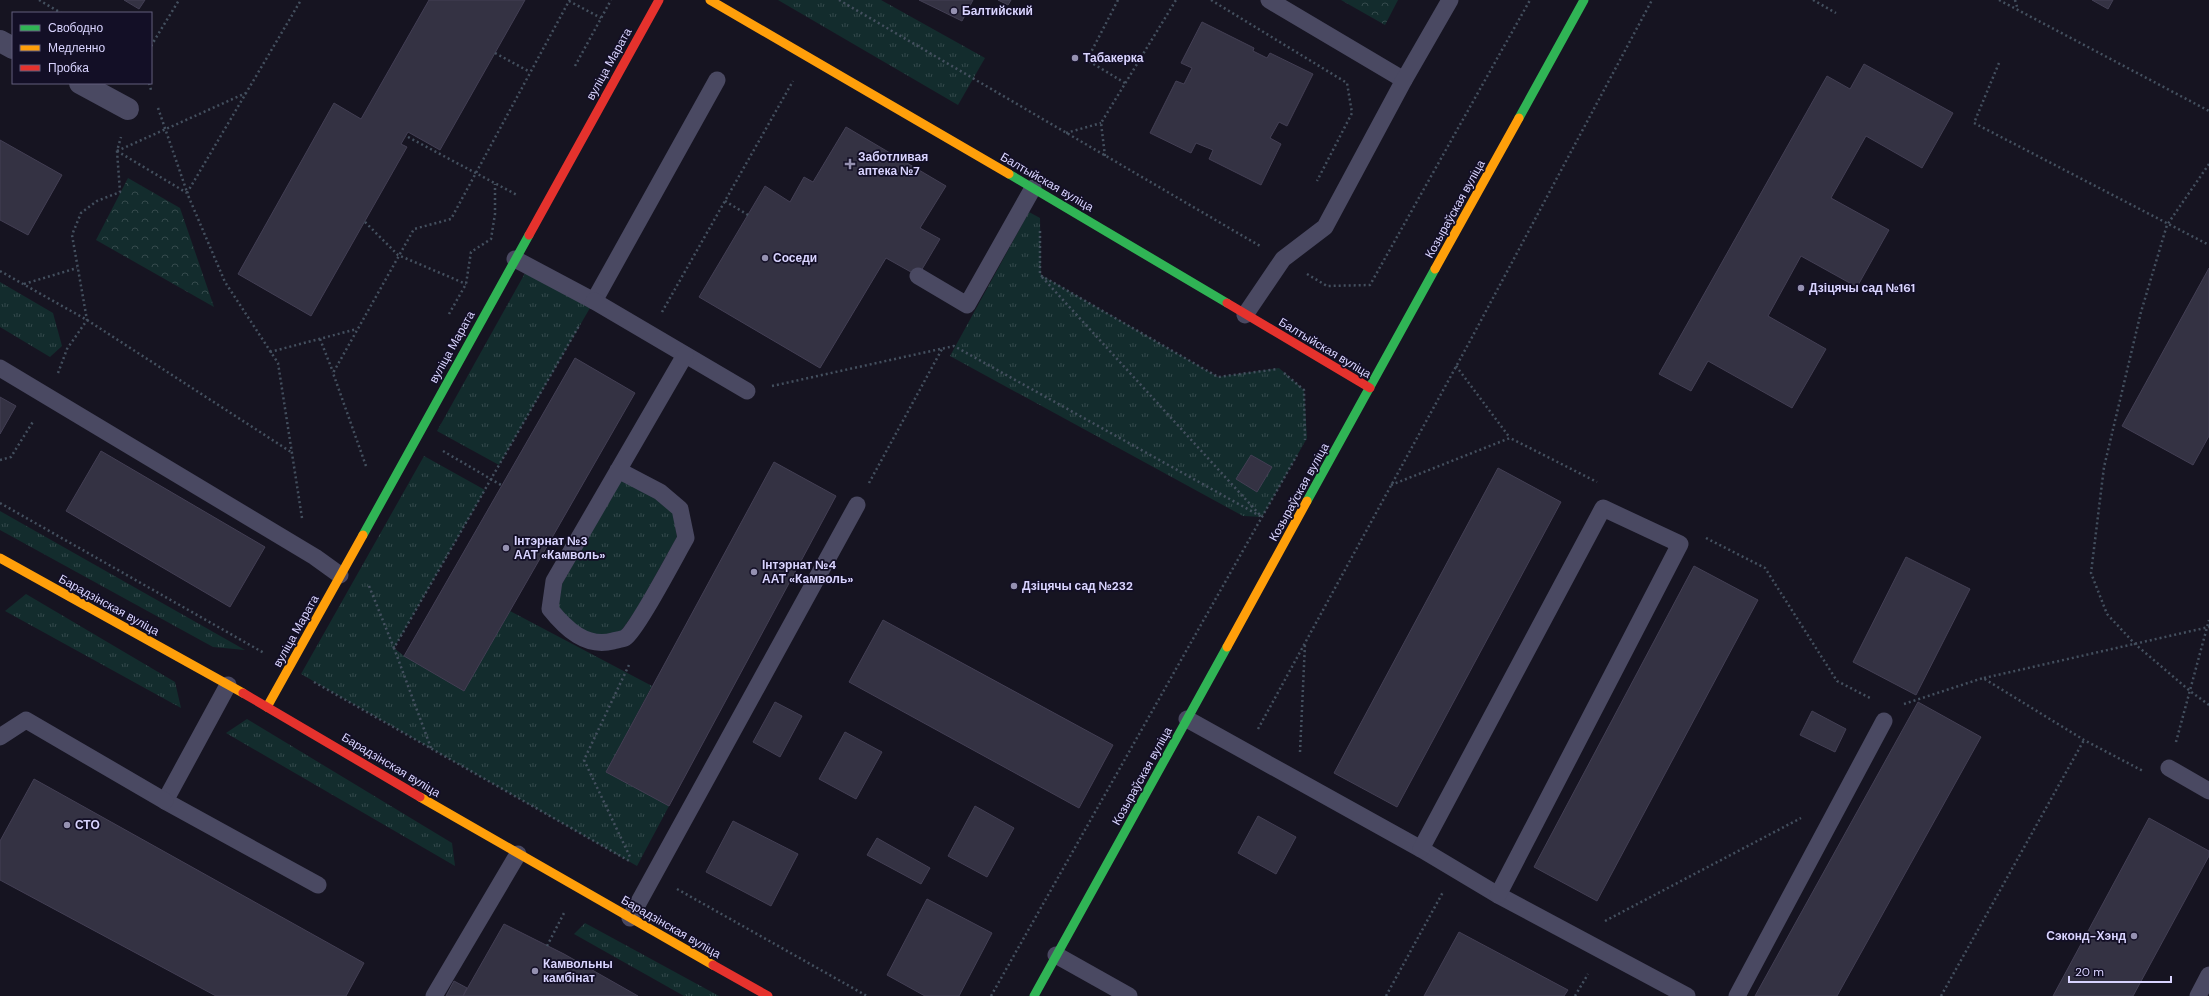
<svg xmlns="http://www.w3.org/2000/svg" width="2209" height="996" font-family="'DM Sans',sans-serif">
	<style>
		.grass { fill: url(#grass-tufts) }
		.park { fill: url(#park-crowns) }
		.building { fill: #343243; stroke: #433f54 }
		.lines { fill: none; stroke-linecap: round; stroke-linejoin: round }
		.path { stroke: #44505f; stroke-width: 2.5; stroke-dasharray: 2 3; stroke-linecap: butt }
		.lane { stroke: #4a4962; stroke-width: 17 }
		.street { stroke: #4a4962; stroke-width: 22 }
		.fast { stroke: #30b455; stroke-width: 9 }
		.slow { stroke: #ff9f0a; stroke-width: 9 }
		.jam { stroke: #e5322d; stroke-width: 9 }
		.poi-dot { fill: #9591b1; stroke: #130f26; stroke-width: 1.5 }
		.labels { text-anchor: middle; stroke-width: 3.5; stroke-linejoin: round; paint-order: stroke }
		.poi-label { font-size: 12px; font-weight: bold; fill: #d9d4ff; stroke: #130f26; text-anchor: start }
		.street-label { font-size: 12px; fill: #d9d4ff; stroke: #130f26 }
	</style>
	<defs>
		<pattern id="grass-tufts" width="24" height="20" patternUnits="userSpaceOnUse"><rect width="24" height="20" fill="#132c2d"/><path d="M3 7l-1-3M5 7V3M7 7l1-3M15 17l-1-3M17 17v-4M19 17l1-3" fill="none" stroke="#354a4c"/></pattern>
		<pattern id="park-crowns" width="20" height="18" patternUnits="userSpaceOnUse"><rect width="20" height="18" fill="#132c2d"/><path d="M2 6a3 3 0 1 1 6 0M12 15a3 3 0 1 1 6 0" fill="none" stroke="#354a4c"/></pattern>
	</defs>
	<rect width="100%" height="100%" fill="#161421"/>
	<g class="grass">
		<polygon points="778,0 881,0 985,58 958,105"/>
		<polygon points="1029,212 1040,218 1041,275 1218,377 1279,368 1304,390 1307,438 1262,517 1243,516 950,356"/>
		<polygon points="529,266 594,301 499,465 437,431"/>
		<polygon points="0,282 53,313 62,346 50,357 0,327"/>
		<polygon points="424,456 485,490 394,648 404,656 464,691 510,611 652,686 606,772 669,806 637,866 301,674"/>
		<polygon points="621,480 656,498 673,513 677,537 636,610 621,631 603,635 587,633 567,619 558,606 562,584"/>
		<polygon points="0,511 245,650 213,647 0,530"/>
		<polygon points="26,594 175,682 181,708 5,611"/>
		<polygon points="247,719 452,843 455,866 226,733"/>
		<polygon points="585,923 719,996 684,996 574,934"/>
	</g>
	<g class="park">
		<polygon points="1341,0 1398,0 1385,25"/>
		<polygon points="128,178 180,208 214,307 96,240"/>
	</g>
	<g class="building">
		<polygon points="124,0 145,0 139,9"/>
		<polygon points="429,0 525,0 440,150 408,132 401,144 407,147 311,316 238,274 334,103 361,119"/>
		<polygon points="919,0 973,0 962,21"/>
		<polygon points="998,0 1011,0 1008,5"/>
		<polygon points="2092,0 2113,0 2108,9"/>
		<polygon points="1202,22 1254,48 1253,51 1267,58 1270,53 1313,74 1287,126 1279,122 1270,138 1281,144 1261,185 1209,159 1213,150 1196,143 1191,153 1150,133 1176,81 1184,84 1192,68 1181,63"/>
		<polygon points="1864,64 1953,113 1922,168 1866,136 1831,198 1889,230 1857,287 1801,256 1768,316 1826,349 1792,408 1708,361 1691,391 1659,374 1827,76 1850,89"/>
		<polygon points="846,127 946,186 920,228 940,239 918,276 886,258 820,368 699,297 765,186 790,202 804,177 813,182"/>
		<polygon points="0,140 62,175 28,235 0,220"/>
		<polygon points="2209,268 2209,436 2193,465 2122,426"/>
		<polygon points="575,358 635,393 464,691 404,656"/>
		<polygon points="0,397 16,406 0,434"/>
		<polygon points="101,451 265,547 230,607 66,511"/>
		<polygon points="1251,455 1272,467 1257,492 1236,479"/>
		<polygon points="774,462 836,496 669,806 606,772"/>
		<polygon points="1498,468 1561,502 1397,807 1334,773"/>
		<polygon points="1906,557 1970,589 1916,695 1853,662"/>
		<polygon points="1694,566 1758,600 1597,901 1534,867"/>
		<polygon points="883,620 1113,745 1079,808 849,682"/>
		<polygon points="775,702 802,716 780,757 753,742"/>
		<polygon points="1918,702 1981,737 1837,996 1755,996"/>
		<polygon points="1812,711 1846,729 1835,752 1800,735"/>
		<polygon points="845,732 882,752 856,799 819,779"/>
		<polygon points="34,779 364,963 346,996 216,996 0,880 0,841"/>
		<polygon points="975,806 1014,828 987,877 948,856"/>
		<polygon points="1258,816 1296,837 1276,874 1238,853"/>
		<polygon points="2149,818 2209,851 2209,856 2133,996 2053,996"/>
		<polygon points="733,821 798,854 771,906 706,872"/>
		<polygon points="877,838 930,868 921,884 867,855"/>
		<polygon points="927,899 992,933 959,996 925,996 887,975"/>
		<polygon points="504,924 564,954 638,996 463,996"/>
		<polygon points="1459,932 1568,990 1564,996 1424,996"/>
		<polygon points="454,981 467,988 463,996 446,996"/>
	</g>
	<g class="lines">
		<g class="path">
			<polyline points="39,0 61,13"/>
			<polyline points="839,0 1260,246"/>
			<polyline points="1118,0 1087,60 1125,83"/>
			<polyline points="1211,0 1347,83 1352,113 1317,181"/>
			<polyline points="1813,0 1836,13"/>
			<polyline points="1999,0 2209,111"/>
			<polyline points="2015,0 2018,10"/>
			<polyline points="151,46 179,0"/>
			<polyline points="495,53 530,72"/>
			<polyline points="1999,63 1974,123 2209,245"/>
			<polyline points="575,66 611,0"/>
			<polyline points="149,83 151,90"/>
			<polyline points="158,108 187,192"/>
			<polyline points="1066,133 1101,123"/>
			<polyline points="408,137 517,195"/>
			<polyline points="117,151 187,193 225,282 278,363 302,518"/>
			<polyline points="117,151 246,93"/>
			<polyline points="1105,156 1101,123 1176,0"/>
			<polyline points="2209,164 2167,225 2141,312 2104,467 2091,573 2107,614 2135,644 2190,691 2209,705"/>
			<polyline points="187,193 301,0"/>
			<polyline points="725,201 748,215"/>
			<polyline points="365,222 398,255 466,284"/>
			<polyline points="1040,231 1040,275 1218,377 1278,369"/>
			<polyline points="0,271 87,320 291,452"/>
			<polyline points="1307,274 1327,286 1370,285 1530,0"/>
			<polyline points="1042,277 1260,515"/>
			<polyline points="24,284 77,268"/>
			<polyline points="662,312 793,81"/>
			<polyline points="449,314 466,284 471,252 491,239 495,214 495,184"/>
			<polyline points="320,339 333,372"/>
			<polyline points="270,352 357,329"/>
			<polyline points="1456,366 1510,438"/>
			<polyline points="58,373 67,349 87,320 72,235 81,213 97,201 120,192 117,151 121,137"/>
			<polyline points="1284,373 1304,390 1305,440"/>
			<polyline points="772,386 954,346 1262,517"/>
			<polyline points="443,451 501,485"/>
			<polyline points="0,460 11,457 34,420"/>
			<polyline points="366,466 333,373 414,229 451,219 569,1 601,18"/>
			<polyline points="869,483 942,349"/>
			<polyline points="1391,485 1510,438 1597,482"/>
			<polyline points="0,503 264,653"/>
			<polyline points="1706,538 1765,568 1837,681 1870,698"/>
			<polyline points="369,586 394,648"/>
			<polyline points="629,665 584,760 631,859"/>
			<polyline points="1984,678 2209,627"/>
			<polyline points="314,682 631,862"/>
			<polyline points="1904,704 1983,678 2084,740 2143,771"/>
			<polyline points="1258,729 1470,341 1652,0"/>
			<polyline points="2176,742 2209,620"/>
			<polyline points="431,748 394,648 580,324"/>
			<polyline points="1300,752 1305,644"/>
			<polyline points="677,889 867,996"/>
			<polyline points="1605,921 1801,818"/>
			<polyline points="547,946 564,913"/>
			<polyline points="991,996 1297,455"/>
			<polyline points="1386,996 1443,892"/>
			<polyline points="1575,996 1588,974"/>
			<polyline points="1941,996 2084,740"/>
		</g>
		<g class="lane">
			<polyline points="1269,0 1404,80"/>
			<polyline points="515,259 594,301 717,80"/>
			<polyline points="918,276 967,305 1033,188"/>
			<polyline points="594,301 747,391"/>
			<polyline points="1245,315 1283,259 1325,227 1404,80 1450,0"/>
			<polyline points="0,368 315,557 340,575"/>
			<path d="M618,470l42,22 20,17 6,29c-10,17 -49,92 -61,100 -3,1 -8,2 -12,3 -27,7 -47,-12 -63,-32l4,-28 131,-226"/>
			<polyline points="228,685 165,801 318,885"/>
			<polyline points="1187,719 1421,849 1498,895 1687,996"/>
			<polyline points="0,737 26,720 165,801"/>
			<polyline points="2169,768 2209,791"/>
			<polyline points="1421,849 1603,508 1680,544 1498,895"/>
			<polyline points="630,918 857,505"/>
			<polyline points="1056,955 1129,996"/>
			<polyline points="434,996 518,854"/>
			<polyline points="1737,996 1884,721"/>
			<polyline points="2198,996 2209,975"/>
		</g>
		<g class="street">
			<polyline points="0,41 13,48"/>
			<polyline points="80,83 128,109"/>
		</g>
		<g class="fast">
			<polyline points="1519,118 1584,0"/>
			<polyline points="1009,174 1227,303"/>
			<polyline points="1307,501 1435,269"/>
			<polyline points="363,535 529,235"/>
			<polyline points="1034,996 1227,647"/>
		</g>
		<g class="slow">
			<polyline points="710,0 1009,174"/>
			<polyline points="1435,269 1519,118"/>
			<polyline points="0,558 243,693"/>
			<polyline points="1227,647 1307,501"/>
			<polyline points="267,707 363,535"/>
			<polyline points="420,797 713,965"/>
		</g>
		<g class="jam">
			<polyline points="529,235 659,0"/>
			<polyline points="1227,303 1370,388"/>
			<polyline points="243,693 420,797"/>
			<polyline points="713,965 768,996"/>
		</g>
	</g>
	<g class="poi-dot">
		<circle cx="954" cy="11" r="4"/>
		<circle cx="1075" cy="58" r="4"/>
		<path d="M848 158h4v4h4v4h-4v4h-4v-4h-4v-4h4z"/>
		<circle cx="765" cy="258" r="4"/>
		<circle cx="1801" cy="288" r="4"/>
		<circle cx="506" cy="548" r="4"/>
		<circle cx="754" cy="572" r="4"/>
		<circle cx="1014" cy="586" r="4"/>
		<circle cx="67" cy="825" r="4"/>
		<circle cx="2134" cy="936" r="4"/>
		<circle cx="535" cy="971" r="4"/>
	</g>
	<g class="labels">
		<g class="poi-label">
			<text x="962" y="15">Балтийский</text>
			<text x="1083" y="62">Табакерка</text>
			<text x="858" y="161">Заботливая<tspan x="858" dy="14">аптека №7</tspan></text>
			<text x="773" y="262">Соседи</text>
			<text x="1809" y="292">Дзіцячы сад №161</text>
			<text x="514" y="545">Інтэрнат №3<tspan x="514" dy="14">ААТ «Камволь»</tspan></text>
			<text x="762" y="569">Інтэрнат №4<tspan x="762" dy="14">ААТ «Камволь»</tspan></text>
			<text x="1022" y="590">Дзіцячы сад №232</text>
			<text x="75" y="829">СТО</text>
			<text x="2126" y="940" text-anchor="end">Сэконд-Хэнд</text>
			<text x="543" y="968">Камвольны<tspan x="543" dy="14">камбінат</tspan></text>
		</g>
		<g class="street-label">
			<text transform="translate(609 64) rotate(-61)" y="4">вуліца Марата</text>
			<text transform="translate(1047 182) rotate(30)" y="4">Балтыйская вуліца</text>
			<text transform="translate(1455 209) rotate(-61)" y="4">Козыраўская вуліца</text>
			<text transform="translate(452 347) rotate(-61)" y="4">вуліца Марата</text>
			<text transform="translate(1325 348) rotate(31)" y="4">Балтыйская вуліца</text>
			<text transform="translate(1299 492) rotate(-61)" y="4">Козыраўская вуліца</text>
			<text transform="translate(109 605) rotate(29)" y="4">Барадзінская вуліца</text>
			<text transform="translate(296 631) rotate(-61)" y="4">вуліца Марата</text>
			<text transform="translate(391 765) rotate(31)" y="4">Барадзінская вуліца</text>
			<text transform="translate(1142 776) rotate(-61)" y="4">Козыраўская вуліца</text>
			<text transform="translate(671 927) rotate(30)" y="4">Барадзінская вуліца</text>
		</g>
	</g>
	<rect x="12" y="12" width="140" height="72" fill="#130f26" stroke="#625e7d"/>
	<rect x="20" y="25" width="20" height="6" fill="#30b455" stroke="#625e7d"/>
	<text x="48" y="32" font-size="12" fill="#d9d4ff">Свободно</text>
	<rect x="20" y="45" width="20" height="6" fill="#ff9f0a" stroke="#625e7d"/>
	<text x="48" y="52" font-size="12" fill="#d9d4ff">Медленно</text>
	<rect x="20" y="65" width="20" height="6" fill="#e5322d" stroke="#625e7d"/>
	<text x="48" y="72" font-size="12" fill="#d9d4ff">Пробка</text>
	<path d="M2069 976v6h102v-6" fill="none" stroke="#d9d4ff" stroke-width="2"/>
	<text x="2075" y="976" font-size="12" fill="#d9d4ff" stroke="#130f26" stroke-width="3" paint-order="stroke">20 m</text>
</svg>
